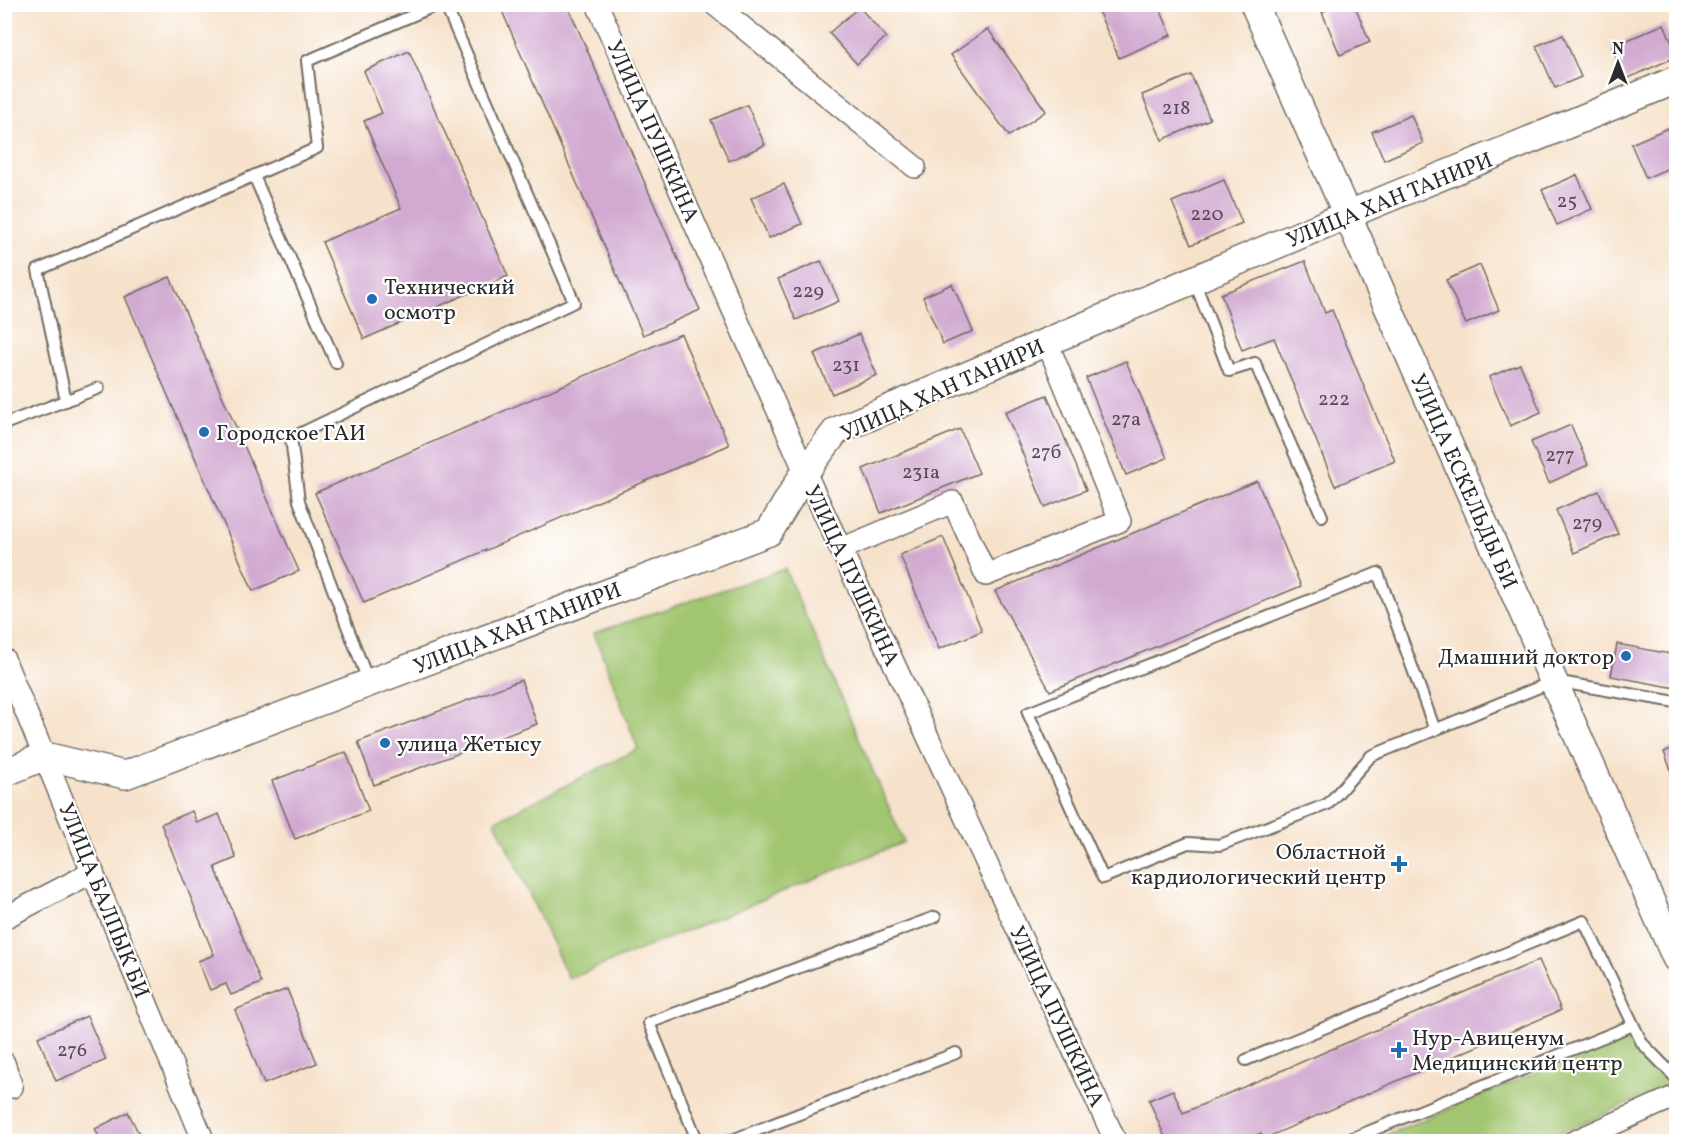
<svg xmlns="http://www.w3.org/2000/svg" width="1681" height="1146" font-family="Vollkorn,serif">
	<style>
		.green { fill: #a1c56f; stroke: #66784d; stroke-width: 1.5 }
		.building { fill: #d2aad1 }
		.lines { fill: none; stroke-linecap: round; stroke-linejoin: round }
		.service-casing { stroke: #726b63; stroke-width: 14 }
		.minor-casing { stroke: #726b63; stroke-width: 24 }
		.tertiary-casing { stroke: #726b63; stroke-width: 30 }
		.service { stroke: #fff; stroke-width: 10 }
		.minor { stroke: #fff; stroke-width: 21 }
		.tertiary { stroke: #fff; stroke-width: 27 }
		.poi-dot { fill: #1f6fb2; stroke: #fff; stroke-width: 2 }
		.labels { text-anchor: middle; stroke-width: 4.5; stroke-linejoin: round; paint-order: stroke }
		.number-label { font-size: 20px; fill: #554b54 }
		.street-label { font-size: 22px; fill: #2b2b2b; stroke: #fff }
		.poi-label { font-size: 22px; fill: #2b2b2b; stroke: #fff; text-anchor: start }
	</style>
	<rect width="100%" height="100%" fill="#fff"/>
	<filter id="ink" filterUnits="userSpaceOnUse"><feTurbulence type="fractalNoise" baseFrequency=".0167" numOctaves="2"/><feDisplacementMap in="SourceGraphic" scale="12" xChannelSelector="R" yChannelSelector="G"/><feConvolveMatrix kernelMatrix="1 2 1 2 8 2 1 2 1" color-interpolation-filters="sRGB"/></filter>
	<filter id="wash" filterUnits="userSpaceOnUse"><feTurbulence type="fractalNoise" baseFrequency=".008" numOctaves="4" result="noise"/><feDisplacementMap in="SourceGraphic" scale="24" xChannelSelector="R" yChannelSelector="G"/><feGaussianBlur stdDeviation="1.35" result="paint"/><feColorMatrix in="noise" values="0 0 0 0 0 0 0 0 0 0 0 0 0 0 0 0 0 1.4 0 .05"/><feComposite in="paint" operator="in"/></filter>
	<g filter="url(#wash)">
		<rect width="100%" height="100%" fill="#f6e2cb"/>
		<g class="green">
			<polygon points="785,569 904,842 569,979 495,821 638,749 594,633"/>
			<polygon points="1625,1035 1671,1085 1541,1141 1372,1141"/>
		</g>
		<g id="blocks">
			<g class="building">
				<polygon points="499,4 567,4 700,310 643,335"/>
				<polygon points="1095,4 1158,4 1171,35 1119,58"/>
				<polygon points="1339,4 1354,4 1370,42 1340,55 1322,12"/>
				<polygon points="859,7 886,37 857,64 829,33"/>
				<polygon points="1664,24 1676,53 1676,57 1626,79 1612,47"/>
				<polygon points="988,29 1046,111 1009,136 951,55"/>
				<polygon points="1563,35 1581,77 1555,88 1536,46"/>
				<polygon points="409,51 508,276 364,339 322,242 401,208 364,121 382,113 364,71"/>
				<polygon points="1191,75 1210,119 1162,140 1142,95"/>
				<polygon points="747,105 765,145 729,161 711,120"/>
				<polygon points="1411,115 1423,143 1384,160 1372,132"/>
				<polygon points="1668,128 1676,147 1676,165 1646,178 1631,144"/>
				<polygon points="1577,175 1592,209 1557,225 1542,190"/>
				<polygon points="1224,180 1242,223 1191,245 1172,202"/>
				<polygon points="784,184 802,224 769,238 751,198"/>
				<polygon points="821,261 839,301 796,320 778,279"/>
				<polygon points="1305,261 1325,313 1332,310 1395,461 1335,486 1274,338 1242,350 1221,294"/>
				<polygon points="1480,265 1499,310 1466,324 1446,280"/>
				<polygon points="170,277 299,571 253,591 125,297"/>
				<polygon points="952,284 973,331 943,344 923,297"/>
				<polygon points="681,334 729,445 364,603 315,493"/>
				<polygon points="859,334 877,375 832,394 814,354"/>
				<polygon points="1126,361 1167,458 1126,475 1086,378"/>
				<polygon points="1520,364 1541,412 1510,426 1489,377"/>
				<polygon points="1047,395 1086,490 1045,507 1005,412"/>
				<polygon points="1571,425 1588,465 1549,483 1531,442"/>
				<polygon points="960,429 979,473 881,513 863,469"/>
				<polygon points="1257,481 1301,586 1050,691 995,591"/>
				<polygon points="1599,491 1618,534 1574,553 1556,510"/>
				<polygon points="943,537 982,631 939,649 900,555"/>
				<polygon points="1617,644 1676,655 1676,688 1611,676"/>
				<polygon points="521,680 537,724 374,785 358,742"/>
				<polygon points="1676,747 1676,783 1664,752"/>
				<polygon points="346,752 369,811 295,839 272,781"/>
				<polygon points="192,811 197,823 219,814 236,858 215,867 261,983 231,995 226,984 210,990 198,961 214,955 161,824"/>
				<polygon points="1539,960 1561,1010 1263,1139 1261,1133 1241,1142 1167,1142 1149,1100 1173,1090 1183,1113"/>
				<polygon points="287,989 317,1063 264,1084 235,1010"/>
				<polygon points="87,1016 106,1060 56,1081 38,1037"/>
				<polygon points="128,1112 143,1142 102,1142 95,1129"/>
			</g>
		</g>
	</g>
	<g filter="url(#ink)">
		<use href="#blocks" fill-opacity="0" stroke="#726b63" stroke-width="1.5"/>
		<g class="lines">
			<g class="service-casing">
				<g id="service">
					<polyline points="254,176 336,363"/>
					<polyline points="1194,280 1229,371 1255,363 1322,516"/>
					<polyline points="66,401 38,270 317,148 307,61 439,4"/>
					<polyline points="4,424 99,388"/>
					<polyline points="369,683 299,501 291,438 574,302 445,4"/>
					<polyline points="1435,730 1378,573 1028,713 1103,878 1188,843 1220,845 1328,804 1371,756 1554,681 1676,702"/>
					<polyline points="1246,1060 1584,921 1642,1043 1676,1078"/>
					<polyline points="698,1142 649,1023 935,917"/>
					<polyline points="727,1142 956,1053"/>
					<polyline points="1343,1142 1633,1025"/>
				</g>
			</g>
			<g class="minor-casing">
				<g id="minor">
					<polyline points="597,4 805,472 1116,1142"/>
					<polyline points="714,4 915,167"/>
					<polyline points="841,549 953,502 986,575 1120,521 1047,342"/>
					<polyline points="4,659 204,1142"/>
					<polyline points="4,918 93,872"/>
					<polyline points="4,1063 12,1087"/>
					<polyline points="1573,1142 1676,1096"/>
				</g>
			</g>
			<g class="tertiary-casing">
				<g id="tertiary">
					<polyline points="1254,4 1676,958"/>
					<polyline points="4,773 45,756 125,775 769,532 805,472 836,431 1347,215 1676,80"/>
				</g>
			</g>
			<use href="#service" class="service"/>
			<use href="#minor" class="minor"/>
			<use href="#tertiary" class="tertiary"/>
		</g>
	</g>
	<g class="poi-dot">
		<circle cx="372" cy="299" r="6"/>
		<circle cx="204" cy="432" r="6"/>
		<circle cx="1626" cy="656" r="6"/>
		<circle cx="385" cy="743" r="6"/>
		<path d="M1396 855h6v6h6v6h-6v6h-6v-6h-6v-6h6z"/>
		<path d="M1396 1041h6v6h6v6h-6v6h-6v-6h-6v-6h6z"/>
	</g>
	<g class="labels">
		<g class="number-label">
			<text x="1176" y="114">218</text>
			<text x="1567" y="207">25</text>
			<text x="1207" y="220">220</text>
			<text x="808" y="297">229</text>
			<text x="846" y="371">231</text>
			<text x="1334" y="405">222</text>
			<text x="1126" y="425">27а</text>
			<text x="1046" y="458">27б</text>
			<text x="1560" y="461">277</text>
			<text x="921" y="478">231а</text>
			<text x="1587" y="529">279</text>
			<text x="72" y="1056">276</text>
		</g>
		<g class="street-label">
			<text transform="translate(654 131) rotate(66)" y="8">УЛИЦА ПУШКИНА</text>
			<text transform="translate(1389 199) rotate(-22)" y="8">УЛИЦА ХАН ТАНИРИ</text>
			<text transform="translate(942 389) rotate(-24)" y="8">УЛИЦА ХАН ТАНИРИ</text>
			<text transform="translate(1465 481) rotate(66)" y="8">УЛИЦА ЕСКЕЛЬДЫ БИ</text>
			<text transform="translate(853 575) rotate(65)" y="8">УЛИЦА ПУШКИНА</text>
			<text transform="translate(517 627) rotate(-21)" y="8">УЛИЦА ХАН ТАНИРИ</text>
			<text transform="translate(105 900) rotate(68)" y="8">УЛИЦА БАЛПЫК БИ</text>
			<text transform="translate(1058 1016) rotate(65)" y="8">УЛИЦА ПУШКИНА</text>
		</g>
		<g class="poi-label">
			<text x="384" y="294">Технический<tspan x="384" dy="25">осмотр</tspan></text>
			<text x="216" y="440">Городское ГАИ</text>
			<text x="1614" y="664" text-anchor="end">Дмашний доктор</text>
			<text x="397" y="751">улица Жетысу</text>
			<text x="1386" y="859" text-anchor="end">Областной<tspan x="1386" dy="25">кардиологический центр</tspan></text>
			<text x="1412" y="1045">Нур-Авиценум<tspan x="1412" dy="25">Медицинский центр</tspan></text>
		</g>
	</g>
	<rect width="1681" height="1146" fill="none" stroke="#fff" stroke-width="24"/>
	<g transform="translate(1618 63)" stroke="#ffffff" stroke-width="4.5" paint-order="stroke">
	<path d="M0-4.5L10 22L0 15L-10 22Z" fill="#2b2b2b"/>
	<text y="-9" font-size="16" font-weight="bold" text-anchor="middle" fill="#2b2b2b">N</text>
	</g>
</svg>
